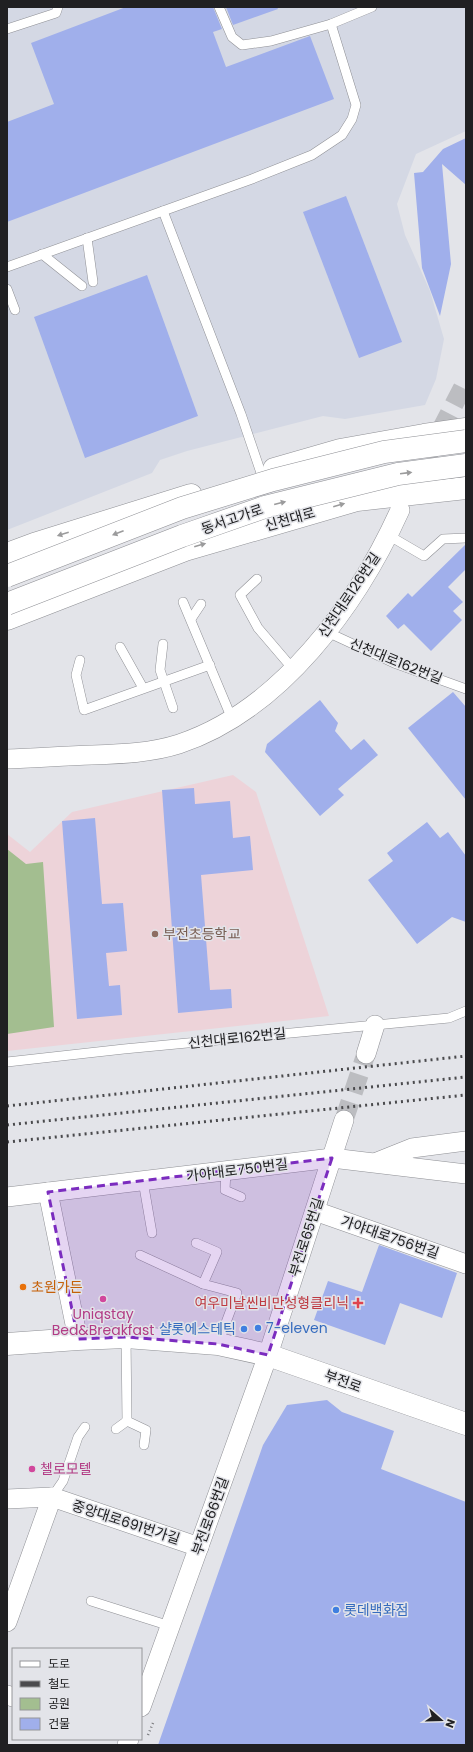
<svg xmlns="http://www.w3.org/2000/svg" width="473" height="1752" font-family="Poppins,'Noto Sans KR',sans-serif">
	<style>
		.built { fill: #d4d8e4 }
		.education { fill: #edd3d9 }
		.green { fill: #a3be90 }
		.building { fill: #a0afeb }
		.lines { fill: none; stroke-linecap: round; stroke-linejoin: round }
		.minor-tunnel { stroke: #bcbdc1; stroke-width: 19; stroke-dasharray: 19 10; stroke-linecap: butt }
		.service-casing { stroke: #8f9095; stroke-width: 10 }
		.minor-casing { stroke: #8f9095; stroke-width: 20 }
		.secondary-casing { stroke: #8f9095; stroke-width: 23 }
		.path { stroke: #7b7b7e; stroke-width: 2.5; stroke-dasharray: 1 3; stroke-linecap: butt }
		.service { stroke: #fff; stroke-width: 9 }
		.minor { stroke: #fff; stroke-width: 19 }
		.secondary { stroke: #fff; stroke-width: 22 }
		.rail { stroke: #4a4a4d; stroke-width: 3; stroke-dasharray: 2 4; stroke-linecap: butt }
		.trunk-bridge-casing { stroke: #8f9095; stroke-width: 23; stroke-linecap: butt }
		.trunk-bridge { stroke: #fff; stroke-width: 22 }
		.oneway { fill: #9b9b9c }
		.marked { fill: #7b2cbf; fill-opacity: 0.2; stroke: #7b2cbf; stroke-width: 3; stroke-dasharray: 8 5; stroke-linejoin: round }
		.education-dot { fill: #8d6e63; stroke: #e3e4e9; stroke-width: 1.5 }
		.food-dot { fill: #e8710a; stroke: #e3e4e9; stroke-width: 1.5 }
		.hotel-dot { fill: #d1479c; stroke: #e3e4e9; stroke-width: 1.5 }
		.health-dot { fill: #e0444e; stroke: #e3e4e9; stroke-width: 1.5 }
		.shop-dot { fill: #3f7fe0; stroke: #e3e4e9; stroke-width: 1.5 }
		.labels { text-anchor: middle; stroke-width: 3; stroke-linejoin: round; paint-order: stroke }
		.street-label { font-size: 14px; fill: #202022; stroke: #e3e4e9 }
		.education-label { font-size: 14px; fill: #785e54; stroke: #e3e4e9; text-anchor: start }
		.food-label { font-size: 14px; fill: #c56008; stroke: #e3e4e9; text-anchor: start }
		.health-label { font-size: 14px; fill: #be3a42; stroke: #e3e4e9; text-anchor: end }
		.hotel-label { font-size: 14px; fill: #b23c85; stroke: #e3e4e9 }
		.shop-label { font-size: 14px; fill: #366cbe; stroke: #e3e4e9; text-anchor: start }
	</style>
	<rect width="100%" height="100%" fill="#e3e4e9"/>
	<polygon class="built" points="7,7 466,7 466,131 416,154 397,204 405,235 430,291 444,339 436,379 425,405 345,419 323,416 187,451 160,460 152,473 7,530"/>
	<polygon class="education" points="233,775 256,792 329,1016 7,1051 7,834 30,852 72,812"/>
	<polygon class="green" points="7,849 26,864 43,862 54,1027 7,1034"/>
	<g class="building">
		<polygon points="126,7 213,7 222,29 213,32 226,67 310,36 334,99 7,222 7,122 54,104 31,43"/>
		<polygon points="226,7 277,7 278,9 233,25"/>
		<polygon points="466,138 466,185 442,164 451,264 440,316 422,268 414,173 423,172 443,149"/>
		<polygon points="346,196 402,342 359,358 303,212"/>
		<polygon points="147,275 198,416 85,458 34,317"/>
		<polygon points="466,544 466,569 448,587 463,602 453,611 462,620 431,651 404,624 398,629 386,616 408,593 412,597"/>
		<polygon points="453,692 466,707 466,800 408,728"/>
		<polygon points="320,700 338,723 335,731 351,750 364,739 378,755 338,789 344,795 320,816 265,752 267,744"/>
		<polygon points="194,788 195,804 230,801 233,838 250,836 253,870 201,875 210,990 231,989 232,1008 178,1013 162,790"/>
		<polygon points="95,818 102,904 123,903 127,951 106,953 109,986 120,985 122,1015 77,1019 62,821"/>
		<polygon points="427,822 440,838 448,832 466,856 466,922 452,917 417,944 368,880 393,861 387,853"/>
		<polygon points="379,1245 457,1273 442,1318 400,1303 385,1345 314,1320 328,1281 362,1292"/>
		<polygon points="327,1400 342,1412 394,1431 381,1469 466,1502 466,1745 158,1745 263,1445 287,1405"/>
	</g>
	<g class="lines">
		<g class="minor-tunnel">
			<polyline points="414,482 466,381"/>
			<polyline points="344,1120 366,1054"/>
		</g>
		<g class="service-casing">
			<g id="service">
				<polyline points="219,7 232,37 242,45 271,41 331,24 372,7"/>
				<polyline points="7,29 56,13 58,7"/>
				<polyline points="163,211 241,414 261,473"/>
				<polyline points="87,238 93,282"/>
				<polyline points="42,254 82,286"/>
				<polyline points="7,267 252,179 312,155 342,135 352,119 356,105 331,24"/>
				<polyline points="7,289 15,310"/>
				<polyline points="388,535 424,556 443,539 466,538"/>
				<polyline points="257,579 240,595 258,628 293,669"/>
				<polyline points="183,602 232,719"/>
				<polyline points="191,619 201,604"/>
				<polyline points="327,632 394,663 466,689"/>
				<polyline points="163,644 160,670 173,708"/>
				<polyline points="120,647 143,688"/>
				<polyline points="80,660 76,675 84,710 210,665"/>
				<polyline points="7,1062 124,1049 449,1018 466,1011"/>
				<polyline points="226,1171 225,1190 241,1197"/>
				<polyline points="143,1181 152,1233"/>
				<polyline points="196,1243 217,1252 203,1284"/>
				<polyline points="140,1255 203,1284 237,1293 218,1344"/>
				<polyline points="126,1337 127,1421 146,1430 144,1445"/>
				<polyline points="116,1429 127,1421"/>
				<polyline points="52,1497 63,1481 78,1437 85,1427"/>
				<polyline points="91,1601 170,1626"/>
			</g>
		</g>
		<g class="minor-casing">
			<g id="minor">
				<path d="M7,759c28,-1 57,-3 85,-4 29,-1 59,-2 87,-11 102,-34 178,-139 221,-234"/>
				<polyline points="366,1054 375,1025"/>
				<polyline points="377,1162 412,1148 466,1141"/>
				<polyline points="48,1192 78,1339"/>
				<polyline points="7,1197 332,1158 466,1174"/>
				<polyline points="315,1211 466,1264"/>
				<polyline points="7,1499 52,1497 199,1547"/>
				<polyline points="7,1622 52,1497"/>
				<polyline points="7,1695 13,1697"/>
				<polyline points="141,1707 268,1355 344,1120"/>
				<polyline points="127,1745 129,1739"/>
			</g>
		</g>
		<g class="secondary-casing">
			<g id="secondary">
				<polyline points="274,469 340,450 424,435 466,429"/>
				<polyline points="7,554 34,544 191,495"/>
				<polyline points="7,619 185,550 357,500 466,488"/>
				<polyline points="7,1344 78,1339 126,1337 218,1344 268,1355 466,1424"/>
			</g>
		</g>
		<polyline class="path" points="148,1735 153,1723"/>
		<use href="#service" class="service"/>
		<use href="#minor" class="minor"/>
		<use href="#secondary" class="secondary"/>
		<g class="rail">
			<polyline points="7,1106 466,1056"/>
			<polyline points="7,1125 466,1077"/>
			<polyline points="7,1142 466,1095"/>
		</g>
		<g class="trunk-bridge-casing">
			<g id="trunk-bridge">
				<polyline points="7,576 182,508 273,480 384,452 466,441"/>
				<polyline points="7,604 182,536 265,507 398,474 466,465"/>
			</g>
		</g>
		<use href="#trunk-bridge" class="trunk-bridge"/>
	</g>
	<defs><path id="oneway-solid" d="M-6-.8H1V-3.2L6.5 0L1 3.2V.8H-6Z"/></defs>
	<g class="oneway">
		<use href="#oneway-solid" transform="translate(406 473) rotate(-7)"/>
		<use href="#oneway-solid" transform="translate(280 503) rotate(-14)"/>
		<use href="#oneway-solid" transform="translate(339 505) rotate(-16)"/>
		<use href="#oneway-solid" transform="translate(118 533) rotate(159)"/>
		<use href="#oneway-solid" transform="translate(63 534) rotate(163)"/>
		<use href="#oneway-solid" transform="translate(200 545) rotate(-16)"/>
	</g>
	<path class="marked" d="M332,1158l-64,197 -50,-11 -92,-7 -48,2 -30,-147z"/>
	<circle class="education-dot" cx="155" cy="934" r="4"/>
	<circle class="food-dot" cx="23" cy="1287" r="4"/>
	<g class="hotel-dot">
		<circle cx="103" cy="1299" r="4"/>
		<circle cx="32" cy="1469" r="4"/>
	</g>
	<path class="health-dot" d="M356 1297h4v4h4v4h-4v4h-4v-4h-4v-4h4z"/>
	<g class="shop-dot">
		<circle cx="258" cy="1328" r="4"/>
		<circle cx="244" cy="1329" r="4"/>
		<circle cx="336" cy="1610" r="4"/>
	</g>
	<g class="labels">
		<g class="street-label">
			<text transform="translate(232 519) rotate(-19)" y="5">동서고가로</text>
			<text transform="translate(290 519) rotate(-16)" y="5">신천대로</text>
			<text transform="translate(349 595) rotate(-56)" y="5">신천대로126번길</text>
			<text transform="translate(396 661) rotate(22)" y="5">신천대로162번길</text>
			<text transform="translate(237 1038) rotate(-6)" y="5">신천대로162번길</text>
			<text transform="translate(237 1170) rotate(-7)" y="5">가야대로750번길</text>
			<text transform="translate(306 1237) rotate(-72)" y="5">부전로65번길</text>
			<text transform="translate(390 1237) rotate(19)" y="5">가야대로756번길</text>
			<text transform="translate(343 1381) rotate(20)" y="5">부전로</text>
			<text transform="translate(210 1516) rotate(-70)" y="5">부전로66번길</text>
			<text transform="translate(126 1522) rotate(18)" y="5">중앙대로691번가길</text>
		</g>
		<g class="education-label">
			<text x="163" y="939">부전초등학교</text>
		</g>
		<g class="food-label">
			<text x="31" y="1292">초원가든</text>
		</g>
		<g class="health-label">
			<text x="349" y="1308">여우미날씬비만성형클리닉</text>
		</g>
		<g class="hotel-label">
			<text x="103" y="1319">Uniqstay<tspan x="103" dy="16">Bed&amp;Breakfast</tspan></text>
			<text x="40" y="1474" text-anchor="start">첼로모텔</text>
		</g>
		<g class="shop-label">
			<text x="266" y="1333">7-eleven</text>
			<text x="236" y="1334" text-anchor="end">샬롯에스테틱</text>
			<text x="344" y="1615">롯데백화점</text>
		</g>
	</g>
	<rect width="473" height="1752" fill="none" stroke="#202022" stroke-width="16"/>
	<rect x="12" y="1648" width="130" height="92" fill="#e3e4e9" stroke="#959699"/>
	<rect x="20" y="1661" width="20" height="6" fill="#ffffff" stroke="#959699"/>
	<text x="48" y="1668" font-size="12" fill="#202022">도로</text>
	<rect x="20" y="1681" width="20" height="6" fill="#4a4a4d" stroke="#959699"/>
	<text x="48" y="1688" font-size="12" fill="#202022">철도</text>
	<rect x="20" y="1698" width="20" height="12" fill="#a3be90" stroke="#959699"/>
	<text x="48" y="1708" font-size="12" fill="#202022">공원</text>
	<rect x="20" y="1718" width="20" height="12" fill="#a0afeb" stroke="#959699"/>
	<text x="48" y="1728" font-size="12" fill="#202022">건물</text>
	<g transform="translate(441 1720) rotate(110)" stroke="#e3e4e9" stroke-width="3" paint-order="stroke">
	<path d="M0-3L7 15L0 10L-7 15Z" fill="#202022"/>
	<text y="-6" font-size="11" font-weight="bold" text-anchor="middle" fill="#202022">N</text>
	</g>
</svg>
